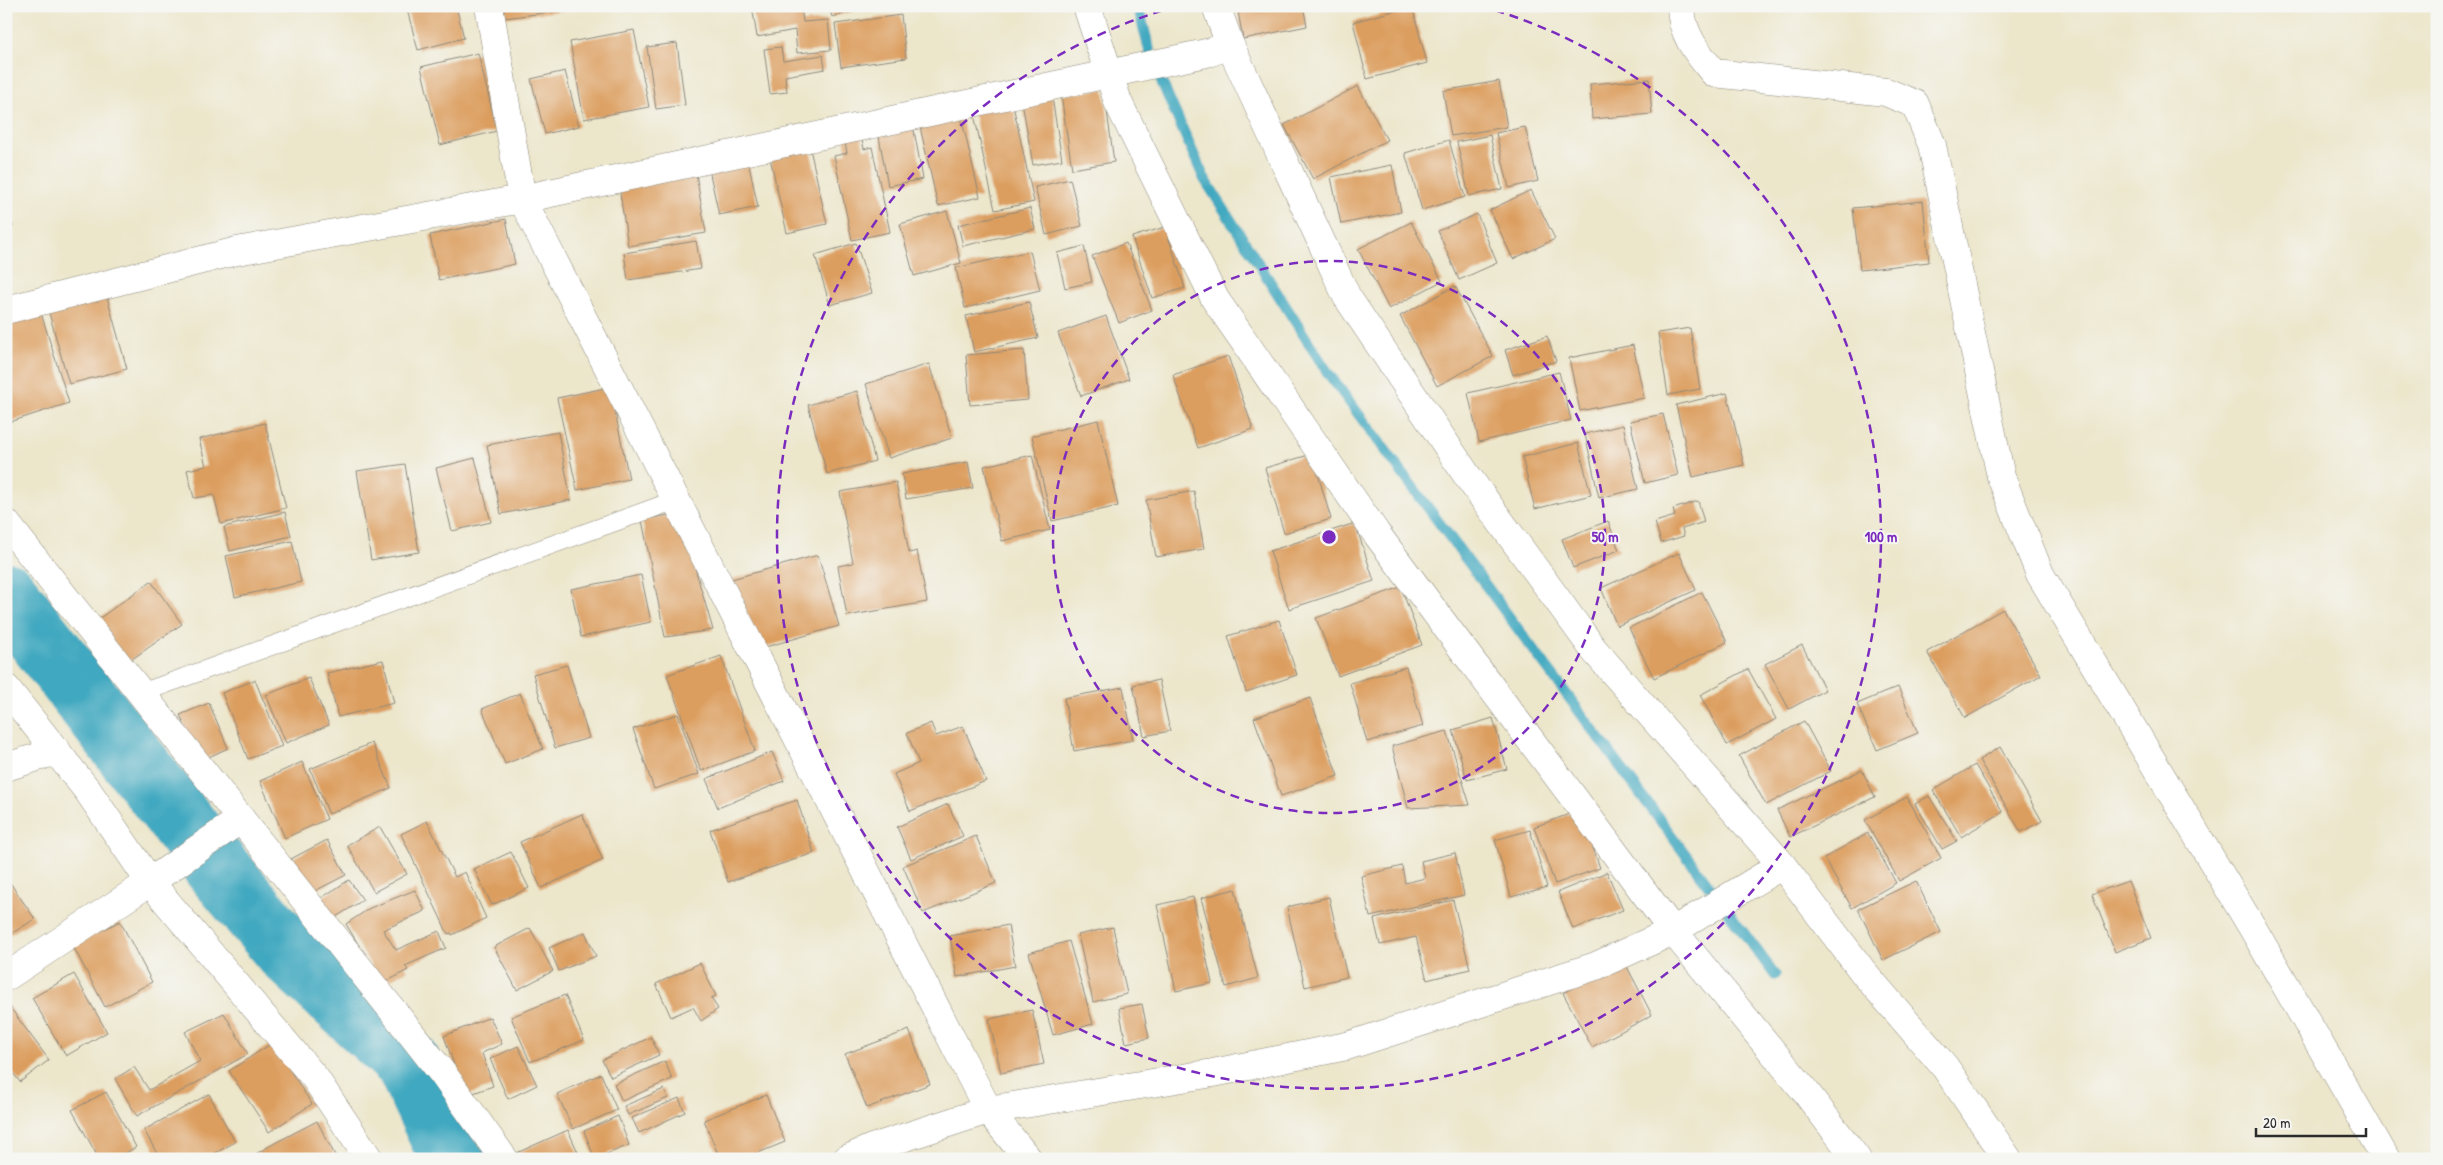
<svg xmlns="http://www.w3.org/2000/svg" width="2443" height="1165" font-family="'Patrick Hand',sans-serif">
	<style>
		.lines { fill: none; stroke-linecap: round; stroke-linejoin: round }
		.stream { stroke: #40a8c0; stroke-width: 11 }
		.river { stroke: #40a8c0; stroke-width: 66 }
		.building { fill: #dc9e5f }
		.lane-casing { stroke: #8c887b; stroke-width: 19 }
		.street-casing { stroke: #8c887b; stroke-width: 29 }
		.lane { stroke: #fff; stroke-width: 18 }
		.street { stroke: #fff; stroke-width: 28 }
		.ring { fill: none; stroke: #7b2cbf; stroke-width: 2.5; stroke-dasharray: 9 6 }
		.centre { fill: #7b2cbf; stroke: #f6f6f2; stroke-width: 2.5 }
		.ring-label { font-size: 15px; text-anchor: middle; font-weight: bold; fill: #7b2cbf; stroke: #f6f6f2; stroke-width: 4; stroke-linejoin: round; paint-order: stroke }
	</style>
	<rect width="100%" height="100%" fill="#f6f6f2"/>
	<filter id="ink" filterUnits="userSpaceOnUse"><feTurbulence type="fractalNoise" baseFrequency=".02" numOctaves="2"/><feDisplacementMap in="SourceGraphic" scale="10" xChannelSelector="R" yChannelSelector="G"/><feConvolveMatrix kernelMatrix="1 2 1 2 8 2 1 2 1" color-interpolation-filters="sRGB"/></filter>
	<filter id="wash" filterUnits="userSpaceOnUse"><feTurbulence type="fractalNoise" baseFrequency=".0096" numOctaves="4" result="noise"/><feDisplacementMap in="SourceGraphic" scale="20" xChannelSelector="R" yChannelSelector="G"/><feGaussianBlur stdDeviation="1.12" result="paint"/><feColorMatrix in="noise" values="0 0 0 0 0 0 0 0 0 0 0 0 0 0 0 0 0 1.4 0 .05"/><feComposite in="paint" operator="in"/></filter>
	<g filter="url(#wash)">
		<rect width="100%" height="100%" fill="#ece6cb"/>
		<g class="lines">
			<polyline class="stream" points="1138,6 1152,60 1204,178 1328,373 1775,975"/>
			<polyline class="river" points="6,595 217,868 286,950 407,1062 453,1159"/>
		</g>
		<g id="blocks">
			<g class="building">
				<polygon points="406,6 456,6 464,38 418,50"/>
				<polygon points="503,6 574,6 575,9 505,18"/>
				<polygon points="752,6 801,6 803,22 828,20 831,50 797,53 795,30 757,37"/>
				<polygon points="829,6 870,6 870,7 832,17"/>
				<polygon points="1237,6 1303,6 1307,26 1243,39"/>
				<polygon points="1412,6 1427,63 1367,79 1353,22"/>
				<polygon points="901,15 906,58 841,67 835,24"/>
				<polygon points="634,30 649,107 584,119 570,42"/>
				<polygon points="677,43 685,105 656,109 647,47"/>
				<polygon points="781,47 783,61 823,55 825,69 785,76 787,92 770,94 764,49"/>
				<polygon points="478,53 497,131 440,145 421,67"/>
				<polygon points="565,71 579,126 545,134 531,79"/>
				<polygon points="1649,79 1652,114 1592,119 1590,84"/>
				<polygon points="1499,81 1507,127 1451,136 1443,91"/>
				<polygon points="1358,86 1387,140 1313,179 1284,125"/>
				<polygon points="1104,89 1114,162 1072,169 1061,95"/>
				<polygon points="1051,91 1062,160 1033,165 1021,96"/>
				<polygon points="1011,96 1034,202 995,210 972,105"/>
				<polygon points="959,108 980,197 938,206 918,118"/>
				<polygon points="913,125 923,179 888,186 878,131"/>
				<polygon points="1525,127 1538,181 1509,188 1496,133"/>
				<polygon points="860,130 864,149 872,147 890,232 852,240 834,156 847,153 843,133"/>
				<polygon points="1490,135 1502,189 1469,196 1457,142"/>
				<polygon points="808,140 827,224 787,233 768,149"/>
				<polygon points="1449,140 1465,197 1422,210 1405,153"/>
				<polygon points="747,156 758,207 719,215 708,165"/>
				<polygon points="1392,165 1401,212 1341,224 1331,177"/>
				<polygon points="695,168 706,233 628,246 618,180"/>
				<polygon points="1070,179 1082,226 1046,235 1035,187"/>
				<polygon points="1531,190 1555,239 1513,259 1490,210"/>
				<polygon points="1923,201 1929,262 1860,270 1853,208"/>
				<polygon points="6,202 13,227 6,229"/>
				<polygon points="1030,208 1035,229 963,246 958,225"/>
				<polygon points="947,211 961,263 914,276 900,224"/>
				<polygon points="1477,214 1497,263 1459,280 1438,231"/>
				<polygon points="506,219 515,264 439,280 430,235"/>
				<polygon points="1411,222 1442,281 1389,309 1358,249"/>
				<polygon points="1165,227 1185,288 1152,298 1132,237"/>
				<polygon points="696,241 701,269 628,280 624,253"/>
				<polygon points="856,243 872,293 830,305 815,255"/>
				<polygon points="1126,243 1152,310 1119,323 1092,256"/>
				<polygon points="1084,246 1092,282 1065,288 1057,253"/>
				<polygon points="1030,251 1040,290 965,308 956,268"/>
				<polygon points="104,286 127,369 69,384 46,302"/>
				<polygon points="1455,286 1493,356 1437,386 1400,316"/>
				<polygon points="1029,302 1038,338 974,352 966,316"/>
				<polygon points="41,313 69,403 10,422 6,411 6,323"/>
				<polygon points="1106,316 1129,379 1081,396 1058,333"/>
				<polygon points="1690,328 1700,389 1668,395 1658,333"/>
				<polygon points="1547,336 1556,361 1513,375 1505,350"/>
				<polygon points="1633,345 1644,398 1580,411 1569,358"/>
				<polygon points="1024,350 1028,400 970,405 966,355"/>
				<polygon points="1228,356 1253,429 1198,448 1173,375"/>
				<polygon points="929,364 952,438 889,458 866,384"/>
				<polygon points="1559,372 1571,420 1479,442 1468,393"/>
				<polygon points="610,387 629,479 577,490 557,398"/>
				<polygon points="857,391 875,461 827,474 808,405"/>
				<polygon points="1727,393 1744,465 1693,477 1676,405"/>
				<polygon points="1663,414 1678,475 1645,483 1630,421"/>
				<polygon points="1098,420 1118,506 1052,521 1032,436"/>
				<polygon points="265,423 286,508 221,524 214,495 194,498 187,470 206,466 199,439"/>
				<polygon points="1623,425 1638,489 1599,498 1585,434"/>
				<polygon points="558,432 571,500 501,514 487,445"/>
				<polygon points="1578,443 1591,495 1535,509 1522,457"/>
				<polygon points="1312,454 1331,519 1284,533 1265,468"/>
				<polygon points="1032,455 1050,530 1002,541 984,466"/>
				<polygon points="475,458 491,522 452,531 436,468"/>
				<polygon points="968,462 973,488 906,499 902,474"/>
				<polygon points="405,464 419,552 371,560 357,471"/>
				<polygon points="896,482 909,553 917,551 927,602 847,616 838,566 853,563 840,492"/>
				<polygon points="1194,491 1204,549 1156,557 1146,500"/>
				<polygon points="1698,501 1704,522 1682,529 1684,536 1661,543 1655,522 1675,516 1673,509"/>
				<polygon points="285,512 291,536 230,551 224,527"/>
				<polygon points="679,513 713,630 665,637 642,520"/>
				<polygon points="1608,521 1619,550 1573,568 1562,539"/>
				<polygon points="1355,523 1374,581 1289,609 1270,551"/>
				<polygon points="292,541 301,582 235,597 226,556"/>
				<polygon points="1679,553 1696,590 1617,626 1601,588"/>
				<polygon points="818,555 839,626 762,648 732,579"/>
				<polygon points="641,575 651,622 581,637 571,589"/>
				<polygon points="151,581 182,624 128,662 97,620"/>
				<polygon points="1401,587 1422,645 1338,676 1316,618"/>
				<polygon points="1702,592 1727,642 1654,678 1629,628"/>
				<polygon points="2003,609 2041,675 1965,718 1927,652"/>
				<polygon points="1279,620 1297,675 1246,692 1228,636"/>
				<polygon points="1802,645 1825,690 1789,709 1765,664"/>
				<polygon points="721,656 755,751 701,771 667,675"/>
				<polygon points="383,660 394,703 338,717 327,673"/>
				<polygon points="567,665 589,738 555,748 533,674"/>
				<polygon points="1406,667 1423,726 1367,742 1350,683"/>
				<polygon points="1748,669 1776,719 1727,745 1700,695"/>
				<polygon points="309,678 329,725 286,743 266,695"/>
				<polygon points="255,680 282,746 248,759 222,693"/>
				<polygon points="1159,680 1170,731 1144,736 1133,685"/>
				<polygon points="1123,687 1133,740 1074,751 1064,698"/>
				<polygon points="1898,687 1918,733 1877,750 1857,704"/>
				<polygon points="520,693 543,749 505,764 482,709"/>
				<polygon points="1310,698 1338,776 1281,796 1254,718"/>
				<polygon points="209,703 228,748 200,761 180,715"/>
				<polygon points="678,714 699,774 654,789 633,729"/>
				<polygon points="1493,718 1507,769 1467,780 1453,730"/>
				<polygon points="1804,721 1831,771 1766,805 1739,756"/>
				<polygon points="931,723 936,736 963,726 986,781 910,811 894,774 919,763 907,733"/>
				<polygon points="1447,731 1470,805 1408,808 1392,746"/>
				<polygon points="372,743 391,788 329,814 310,769"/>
				<polygon points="2000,747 2042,821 2021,832 1979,760"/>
				<polygon points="772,752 784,781 718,808 706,779"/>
				<polygon points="302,762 327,819 285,838 260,781"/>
				<polygon points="1975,765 2003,812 1961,837 1933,790"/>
				<polygon points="1862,770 1875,797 1790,837 1777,810"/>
				<polygon points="1929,796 1957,841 1942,849 1915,804"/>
				<polygon points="1907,797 1941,858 1899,881 1865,820"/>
				<polygon points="797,800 814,853 728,882 710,830"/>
				<polygon points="948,804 963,836 911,859 897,827"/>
				<polygon points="1580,810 1600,868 1555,884 1534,827"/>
				<polygon points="582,814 603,860 541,888 520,842"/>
				<polygon points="427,821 455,877 465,872 486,918 452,935 451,933 448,934 401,834"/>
				<polygon points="380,827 407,874 374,892 347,845"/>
				<polygon points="1530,830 1547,887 1511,897 1495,840"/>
				<polygon points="1868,833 1896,883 1852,908 1824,858"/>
				<polygon points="976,836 996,883 923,913 903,866"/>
				<polygon points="327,840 346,875 307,895 289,860"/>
				<polygon points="511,852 529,888 492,905 474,869"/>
				<polygon points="1455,853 1464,895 1370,917 1361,876 1402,866 1405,883 1425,878 1421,861"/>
				<polygon points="1607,872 1623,910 1573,929 1558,892"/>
				<polygon points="6,877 35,919 6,937"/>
				<polygon points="349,880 363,900 331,920 318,900"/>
				<polygon points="1916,881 1941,932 1883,960 1858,909"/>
				<polygon points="2128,881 2151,938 2115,952 2092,894"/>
				<polygon points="1235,889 1258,978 1226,987 1201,898"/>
				<polygon points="415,890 425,911 383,930 396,950 439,931 446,948 405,966 408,970 382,984 346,924 370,908"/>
				<polygon points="1193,897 1212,983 1176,991 1157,905"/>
				<polygon points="1329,897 1347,977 1305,987 1287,907"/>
				<polygon points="1453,900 1470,969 1427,980 1416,937 1380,945 1374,919"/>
				<polygon points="120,921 152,982 105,1007 73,946"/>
				<polygon points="1008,925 1015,966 957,977 950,936"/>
				<polygon points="1113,927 1127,994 1093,1002 1078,935"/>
				<polygon points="530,928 553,971 517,990 494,947"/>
				<polygon points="585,932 596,956 559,971 549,948"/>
				<polygon points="1069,941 1093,1024 1053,1035 1029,953"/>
				<polygon points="1624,961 1652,1015 1592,1047 1563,993"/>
				<polygon points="700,963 716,996 711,998 718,1009 701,1021 693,1007 671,1017 656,984"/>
				<polygon points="74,974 107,1032 66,1056 32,998"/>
				<polygon points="565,995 584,1040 530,1062 511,1017"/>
				<polygon points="6,1002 49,1060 20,1082 6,1064"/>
				<polygon points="1142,1004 1149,1038 1126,1043 1119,1008"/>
				<polygon points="1032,1010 1044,1064 1001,1073 989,1019"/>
				<polygon points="224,1013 248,1054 137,1116 115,1079 134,1067 149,1090 200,1061 185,1032"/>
				<polygon points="490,1017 502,1044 482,1053 493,1086 465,1096 444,1036"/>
				<polygon points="909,1030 930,1084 867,1108 845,1054"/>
				<polygon points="651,1037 659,1055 611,1077 602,1060"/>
				<polygon points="272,1043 312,1104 269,1132 229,1071"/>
				<polygon points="518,1046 537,1085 508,1099 490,1059"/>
				<polygon points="665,1061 672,1079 622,1101 614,1084"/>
				<polygon points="601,1074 617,1110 573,1129 557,1094"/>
				<polygon points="664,1089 668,1098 628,1115 624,1106"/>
				<polygon points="106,1092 136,1147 116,1159 99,1159 72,1110"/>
				<polygon points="209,1094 235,1142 205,1159 160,1159 144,1130"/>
				<polygon points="766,1095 785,1142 743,1159 720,1159 704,1120"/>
				<polygon points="679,1098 685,1112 639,1133 632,1118"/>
				<polygon points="618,1116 629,1145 595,1159 584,1131"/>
				<polygon points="317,1121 337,1159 247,1159 273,1144"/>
				<polygon points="568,1130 581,1159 511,1159 510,1156"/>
			</g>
		</g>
	</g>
	<g filter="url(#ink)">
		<use href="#blocks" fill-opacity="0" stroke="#8c887b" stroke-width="1"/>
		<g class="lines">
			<g class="lane-casing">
				<polyline id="lane" points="141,693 676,500"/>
			</g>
			<g class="street-casing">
				<g id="street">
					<polyline points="489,6 522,199 988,1110 1028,1159"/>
					<polyline points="1087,6 1118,102 1215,299 1376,533 1673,931 1805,1091 1857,1159"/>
					<polyline points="1216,6 1230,45 1347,297 1468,477 1594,650 1782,865 1864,973 1945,1067 2008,1159"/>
					<path d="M1681,6c0,27 16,47 33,67l172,19 29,12 17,41 69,332 39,97 212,353 134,232"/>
					<polyline points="6,310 237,251 522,199 1211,52 1230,45"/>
					<polyline points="6,523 443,1074 504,1159"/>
					<polyline points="6,688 88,791 150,882 315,1078 369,1159"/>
					<polyline points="6,767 57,751"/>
					<polyline points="6,977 150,882 241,819"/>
					<polyline points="847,1159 872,1148 988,1110 1213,1073 1347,1046 1596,966 1673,931 1782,865"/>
				</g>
			</g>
			<use href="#lane" class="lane"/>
			<use href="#street" class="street"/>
		</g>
	</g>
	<g class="ring">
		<circle cx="1329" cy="537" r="276"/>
		<path d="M1481 6A552 552 0 1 1 1177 6"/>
	</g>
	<circle cx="1329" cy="537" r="8" class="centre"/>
	<g class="ring-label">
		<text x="1605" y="542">50 m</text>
		<text x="1881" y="542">100 m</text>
	</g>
	<rect width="2443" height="1165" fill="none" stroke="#f6f6f2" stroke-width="25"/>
	<path d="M2256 1128v8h110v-8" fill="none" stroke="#2b2b2b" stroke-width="2.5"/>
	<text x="2263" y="1128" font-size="15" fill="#2b2b2b" stroke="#f6f6f2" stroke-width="4" paint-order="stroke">20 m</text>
</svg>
